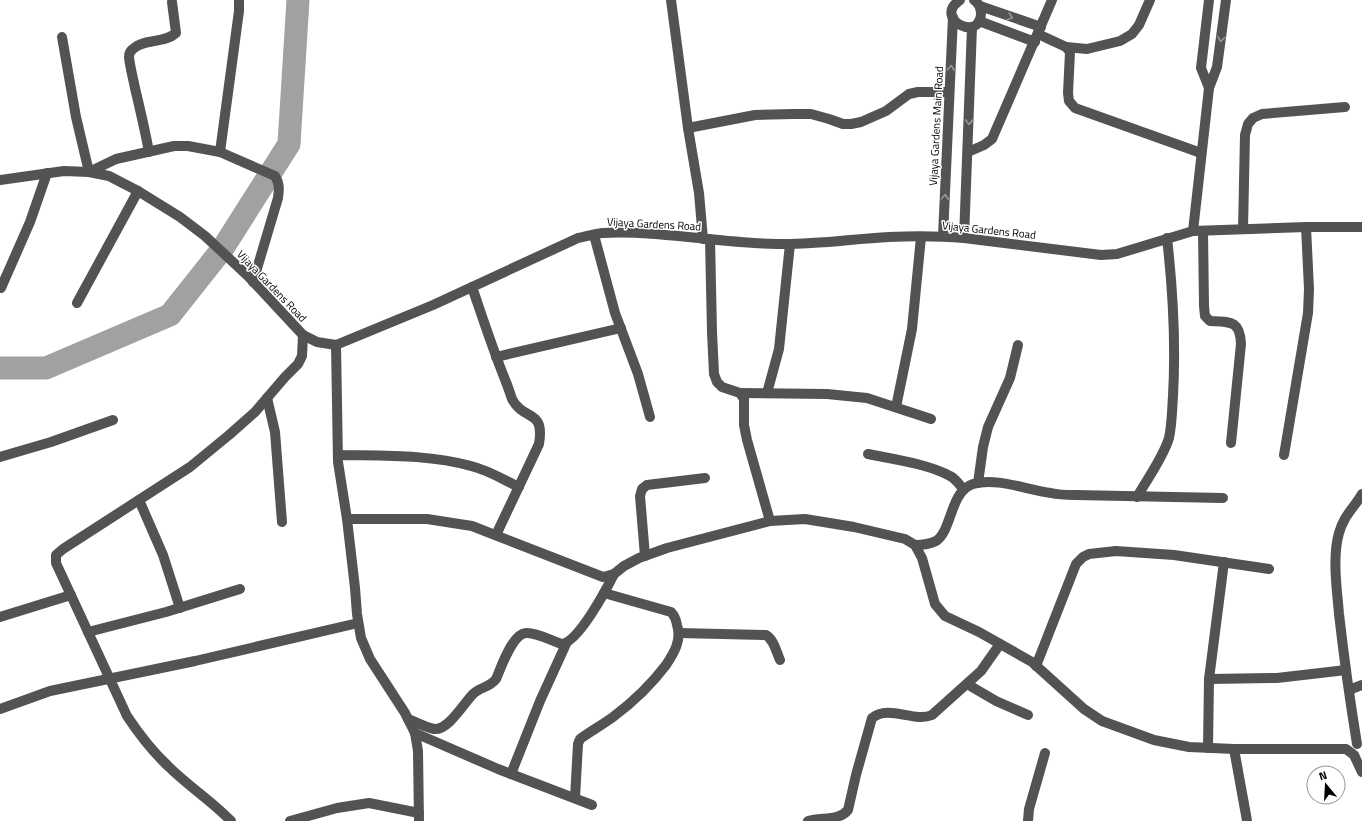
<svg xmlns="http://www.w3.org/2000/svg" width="1362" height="821" font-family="'Titillium Web',sans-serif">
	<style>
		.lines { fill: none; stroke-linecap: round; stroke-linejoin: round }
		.river { stroke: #a1a1a1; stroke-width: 23 }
		.minor { stroke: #535353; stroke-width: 10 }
		.oneway { stroke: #989898 }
		.labels { text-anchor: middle; stroke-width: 3; stroke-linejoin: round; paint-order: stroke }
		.street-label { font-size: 11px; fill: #000; stroke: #fff }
	</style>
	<rect width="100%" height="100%" fill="#fff"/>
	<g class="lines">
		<polyline class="river" points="0,368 46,368 170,315 223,248 289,144 298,0"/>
		<g class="minor">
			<polyline points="671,0 688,128 699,193 703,239"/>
			<path d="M960,0c-28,19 21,43 21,13 0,-6 -3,-10 -7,-13"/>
			<polyline points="1209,0 1201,68 1209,88"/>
			<polyline points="980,6 1041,27"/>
			<polyline points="979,21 1035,42"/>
			<polyline points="1038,34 1066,47 1070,52 1068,93 1069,101 1075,108 1201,153"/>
			<path d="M62,37l14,80 13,55 27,-13 58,-13h14l32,6 55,24c5,8 4,14 3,22l-25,84"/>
			<polyline points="1066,47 1087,49 1120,41 1132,34 1139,25 1150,0"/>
			<polyline points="688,128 755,115 793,114 811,114 829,119 843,124 851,124 861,122 886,111 909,94 918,92 949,92"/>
			<path d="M149,152c-4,-22 -9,-43 -14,-64 -2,-10 -5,-21 -6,-31 0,-3 1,-6 4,-8 11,-11 31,-5 43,-16l-4,-31"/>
			<polyline points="220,152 239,11 239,0"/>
			<polyline points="968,152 984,145 992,139 1052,0"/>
			<path d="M0,180l64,-9 25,1 20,4 29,15 42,26 25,19 43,40 55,59 14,7 19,3 97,-40 145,-67c7,-1 16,-4 24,-5 58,-3 116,10 175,11 37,1 74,-5 112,-7 25,-1 50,-1 75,1l137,17 16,-1 76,-23 113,-4h56"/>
			<polyline points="1243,229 1245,135 1248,124 1253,118 1262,114 1345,107"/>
			<polyline points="1193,231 1209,88 1217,67 1226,0"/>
			<path d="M1203,231l1,75 1,10 5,5c20,1 30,-1 31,23l-10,99"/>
			<polyline points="594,235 615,313 638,374 650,417"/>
			<polyline points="943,236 953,17"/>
			<polyline points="964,238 972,27"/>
			<polyline points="710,239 712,332 714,374 717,382 722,387 740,393 744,399 744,425 747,440 770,521"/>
			<path d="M472,287c11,32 21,63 34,95 2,5 4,11 6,17 12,23 33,9 27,45l-43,91"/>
			<polyline points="1,288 30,222 47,173"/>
			<polyline points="77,303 138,191"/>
			<polyline points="336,345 338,462 347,519 355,588 357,614 361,638 370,659 405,713 415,733 418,751 419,821"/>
			<polyline points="496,357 621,328"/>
			<polyline points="740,393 827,394 867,398 931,419"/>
			<polyline points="767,393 779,349 790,244"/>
			<polyline points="267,398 275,432 282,522"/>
			<polyline points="896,407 912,329 921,237"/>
			<path d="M868,454c24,5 61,10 82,22 6,3 9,8 13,13"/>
			<path d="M338,455c44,1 90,-1 133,11 17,4 33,14 48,21"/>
			<polyline points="1284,455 1308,313 1309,289 1306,227"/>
			<polyline points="0,457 51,442 113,420"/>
			<polyline points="978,483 983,447 988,427 1010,378 1018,345"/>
			<path d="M1137,497c10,-18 26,-39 32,-59 3,-14 3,-28 4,-42 3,-53 0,-105 -6,-158"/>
			<polyline points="139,500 163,555 180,608"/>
			<polyline points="347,519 427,519 472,526 603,577 614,574 624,566 639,558 667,548 770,521 805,519 854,527 905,539 915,545 922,558 935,604 945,616 979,632 1032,662 1084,709 1102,721 1154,740 1189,747 1234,749 1346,749 1354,755 1362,772"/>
			<path d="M915,545c7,0 15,-1 21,-4 16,-10 14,-50 37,-57 23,-7 54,6 78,9 8,2 16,2 24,2l148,3"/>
			<polyline points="645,556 640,496 642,489 647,485 705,478"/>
			<polyline points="0,617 71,595"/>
			<polyline points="88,632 166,612 240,589"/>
			<path d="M679,633l87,2c8,5 10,16 14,25"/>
			<polyline points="1036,666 1076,564 1083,557 1089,554 1116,551 1174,555 1269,569"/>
			<polyline points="1209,679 1277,678 1346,670"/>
			<polyline points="967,684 996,701 1028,715"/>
			<polyline points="1349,690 1362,685"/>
			<polyline points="0,709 50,691 195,661 358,623"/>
			<path d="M408,719c8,3 17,8 26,10 14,2 30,-26 39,-35 7,-7 16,-6 23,-15 5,-11 16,-45 30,-46 10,-1 26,8 36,11 17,-3 44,-54 52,-70"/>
			<polyline points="415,733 498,769 592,805"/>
			<path d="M1357,744c-7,-43 -13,-86 -18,-130 -2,-24 -7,-57 0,-81 5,-18 15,-25 23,-39"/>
			<polyline points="1208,748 1209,679 1224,562"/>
			<polyline points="1234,749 1246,815 1247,821"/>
			<polyline points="511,774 540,701 566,644"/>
			<path d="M575,798l3,-54 2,-5c11,-8 22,-14 33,-22 20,-15 38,-32 53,-52 8,-12 16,-25 11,-40 -1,-6 -2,-9 -6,-13l-67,-19"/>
			<path d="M231,821c-19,-20 -43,-35 -63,-55 -16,-15 -29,-32 -41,-50l-71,-153v-8l7,-6 127,-82 39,-32 26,-23 30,-35 13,-13 4,-8 1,-21"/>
			<polyline points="290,821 337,808 369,803 419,813"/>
			<path d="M808,821c14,-4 31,0 40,-11l8,-35 16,-57c17,-14 42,5 60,-3l49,-44 19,-27"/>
			<polyline points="1028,821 1029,809 1045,753"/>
		</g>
	</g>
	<defs><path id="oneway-chevron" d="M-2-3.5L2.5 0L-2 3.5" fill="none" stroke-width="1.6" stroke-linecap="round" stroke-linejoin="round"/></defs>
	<g class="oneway">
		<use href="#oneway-chevron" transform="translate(1010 17) rotate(19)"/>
		<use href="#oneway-chevron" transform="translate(1221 39) rotate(98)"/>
		<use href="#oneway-chevron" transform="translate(951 68) rotate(-87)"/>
		<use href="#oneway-chevron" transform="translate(969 122) rotate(92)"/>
		<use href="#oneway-chevron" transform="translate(945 197) rotate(-87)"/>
	</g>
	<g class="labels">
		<g class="street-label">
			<text transform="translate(936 126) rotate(-87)" y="4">Vijaya Gardens Main Road</text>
			<text transform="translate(654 224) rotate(3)" y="4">Vijaya Gardens Road</text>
			<text transform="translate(989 230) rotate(6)" y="4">Vijaya Gardens Road</text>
			<text transform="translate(272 286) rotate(46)" y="4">Vijaya Gardens Road</text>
		</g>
	</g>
	<g transform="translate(1326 785) rotate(342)"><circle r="19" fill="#ffffff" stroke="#999999"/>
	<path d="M0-3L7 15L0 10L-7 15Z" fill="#000000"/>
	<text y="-6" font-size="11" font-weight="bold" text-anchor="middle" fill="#000000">N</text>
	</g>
</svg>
